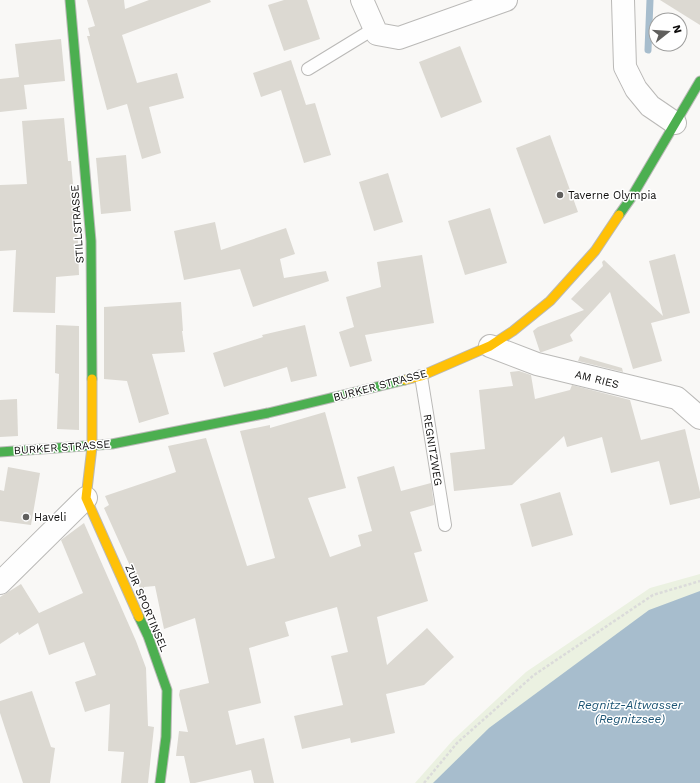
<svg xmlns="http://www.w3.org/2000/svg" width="700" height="783" font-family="'Work Sans',sans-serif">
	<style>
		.green { fill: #ebf1e1 }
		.water { fill: #a7bdcd }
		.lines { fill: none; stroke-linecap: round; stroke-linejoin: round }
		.stream { stroke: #a7bdcd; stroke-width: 7 }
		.building { fill: #dcd9d2 }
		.lane-casing { stroke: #bab9b7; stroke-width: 14 }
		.street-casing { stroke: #bab9b7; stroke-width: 24 }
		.fast-casing { stroke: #bab9b7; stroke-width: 11 }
		.slow-casing { stroke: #bab9b7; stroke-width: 11 }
		.path { stroke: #dbdbda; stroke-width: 2.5; stroke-dasharray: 3 2; stroke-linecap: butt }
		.lane { stroke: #fefefe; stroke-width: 12 }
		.street { stroke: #fefefe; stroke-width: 22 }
		.fast { stroke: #4caf50; stroke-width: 9 }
		.slow { stroke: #ffc107; stroke-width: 9 }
		.poi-dot { fill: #605f5d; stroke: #fff; stroke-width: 1.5 }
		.labels { text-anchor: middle; stroke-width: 3; stroke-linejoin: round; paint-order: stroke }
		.poi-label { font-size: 11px; fill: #0d0c0b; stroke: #fff; text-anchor: start }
		.street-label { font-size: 11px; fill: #0d0c0b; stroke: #fff }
		.water-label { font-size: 12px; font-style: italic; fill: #1c5474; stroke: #fff }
	</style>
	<rect width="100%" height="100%" fill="#f9f8f6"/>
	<polygon class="green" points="700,574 700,783 415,783 453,740 526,672 650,588"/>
	<polygon class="water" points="700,591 700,783 433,783 489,728 649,610"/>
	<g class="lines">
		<polyline class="stream" points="648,50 650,0"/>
	</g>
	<g class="building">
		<polygon points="87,0 124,0 125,9 149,0 210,0 211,2 122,35 137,83 177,73 184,98 149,107 161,153 142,159 127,104 107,110 87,36 90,36 88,28 95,26"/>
		<polygon points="284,0 307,0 320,39 284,51 268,5"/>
		<polygon points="660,0 700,0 700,25"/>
		<polygon points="61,39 65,81 24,85 27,109 0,112 0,79 19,77 15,44"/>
		<polygon points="460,46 482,102 441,118 419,62"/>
		<polygon points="291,60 306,105 315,103 331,155 304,163 281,90 261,97 253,73"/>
		<polygon points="64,118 68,161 71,161 78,242 79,275 56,277 55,313 13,312 16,250 0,251 0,185 27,184 22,121"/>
		<polygon points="550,135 578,212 544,224 516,148"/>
		<polygon points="126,155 131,211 101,214 96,158"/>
		<polygon points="388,173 403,222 374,231 359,182"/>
		<polygon points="490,208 507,263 465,275 448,221"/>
		<polygon points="215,222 221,250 286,228 295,254 280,259 284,278 326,271 329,281 253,307 240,269 184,280 174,231"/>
		<polygon points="675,254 690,313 651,323 662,361 633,369 610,292 570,335 573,341 542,352 540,352 533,331 538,327 584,310 571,299 603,266 602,262 604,260 663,316 649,261"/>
		<polygon points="422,255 434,323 365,335 372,361 350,367 339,332 354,327 346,297 381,287 377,262"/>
		<polygon points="181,302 183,331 182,331 185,352 152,354 169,414 139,423 127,381 104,379 104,307"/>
		<polygon points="56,325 79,326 79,430 57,429 59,374 55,373"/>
		<polygon points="305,325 317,376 291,382 287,367 224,387 213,353 263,337 262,335"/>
		<polygon points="580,356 622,368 623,372 578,361"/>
		<polygon points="519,371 531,375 535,399 570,390 572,385 630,400 641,440 685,429 700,492 700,498 670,505 659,461 611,473 602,437 567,447 564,436 512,485 454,491 450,453 485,449 479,390 513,386 510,372"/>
		<polygon points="17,399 18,436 0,437 0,400"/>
		<polygon points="325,412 346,488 308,498 330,557 361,546 358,535 372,531 357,477 394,466 401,491 431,483 434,505 410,512 422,551 414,553 428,601 377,617 387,665 427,628 454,657 424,685 386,694 395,733 351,743 350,738 302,749 294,716 343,705 331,656 348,652 337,607 285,622 289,636 249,648 261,703 228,711 236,745 264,738 274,783 254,783 251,770 195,783 190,783 184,756 176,756 179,731 188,732 179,695 180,690 209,683 195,618 164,629 155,586 144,587 144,597 104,508 109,505 105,496 176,472 168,446 206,438 247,566 275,558 240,431 270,425 270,428"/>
		<polygon points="8,467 40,473 31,525 0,521 0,490 4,491"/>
		<polygon points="560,492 573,535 532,547 520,504"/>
		<polygon points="84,523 136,641 146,668 148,726 154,727 148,783 121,783 124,752 108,751 110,704 85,712 75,682 96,675 84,642 49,655 38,623 19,635 18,632 0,644 0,597 21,584 39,613 83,593 61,540"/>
		<polygon points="32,691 51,747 55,748 50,783 23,783 0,713 0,701"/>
	</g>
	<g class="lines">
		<g class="lane-casing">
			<g id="lane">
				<polyline points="308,69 375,28"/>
				<polyline points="421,376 445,525"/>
			</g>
		</g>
		<g class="street-casing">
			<g id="street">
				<polyline points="362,0 377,34 399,38 506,0"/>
				<polyline points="623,0 625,67 636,89 650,106 675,123"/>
				<polyline points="490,346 537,364 677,398 700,418"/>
				<polyline points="0,583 86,498"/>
			</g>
		</g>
		<g class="fast-casing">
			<g id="fast">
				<polyline points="70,0 91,241 92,379"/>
				<polyline points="619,215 631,198 700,81"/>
				<polyline points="0,452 112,444 268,413 405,380"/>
				<polyline points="139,617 148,636 167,690 166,737 160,783"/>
			</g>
		</g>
		<g class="slow-casing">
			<g id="slow">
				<polyline points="92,379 92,447 86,498 139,617"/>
				<polyline points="405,380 421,376 490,346 513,331 550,301 595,251 619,215"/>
			</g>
		</g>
		<polyline class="path" points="424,783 457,743 534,675 653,595 700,581"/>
		<use href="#lane" class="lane"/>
		<use href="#street" class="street"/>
		<use href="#fast" class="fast"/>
		<use href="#slow" class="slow"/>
	</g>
	<g class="poi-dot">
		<circle cx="560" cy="195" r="4"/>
		<circle cx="26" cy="517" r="4"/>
	</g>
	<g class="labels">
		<g class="poi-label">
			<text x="568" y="199">Taverne Olympia</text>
			<text x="34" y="521">Haveli</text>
		</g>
		<g class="street-label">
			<text transform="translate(77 224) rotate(-94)" y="4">STILLSTRASSE</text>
			<text transform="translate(597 379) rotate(14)" y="4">AM RIES</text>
			<text transform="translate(380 385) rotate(-15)" y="4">BURKER STRASSE</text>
			<text transform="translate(62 447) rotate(-4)" y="4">BURKER STRASSE</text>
			<text transform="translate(433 450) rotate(81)" y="4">REGNITZWEG</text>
			<text transform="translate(147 608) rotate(67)" y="4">ZUR SPORTINSEL</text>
		</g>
		<g class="water-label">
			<text x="630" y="709">Regnitz-Altwasser<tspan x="630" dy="14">(Regnitzsee)</tspan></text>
		</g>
	</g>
	<g transform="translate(668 32) rotate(73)"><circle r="19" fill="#ffffff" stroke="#9e9e9d"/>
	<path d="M0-3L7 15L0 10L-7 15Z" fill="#605f5d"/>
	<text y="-6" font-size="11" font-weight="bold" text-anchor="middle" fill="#0d0c0b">N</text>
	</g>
</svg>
